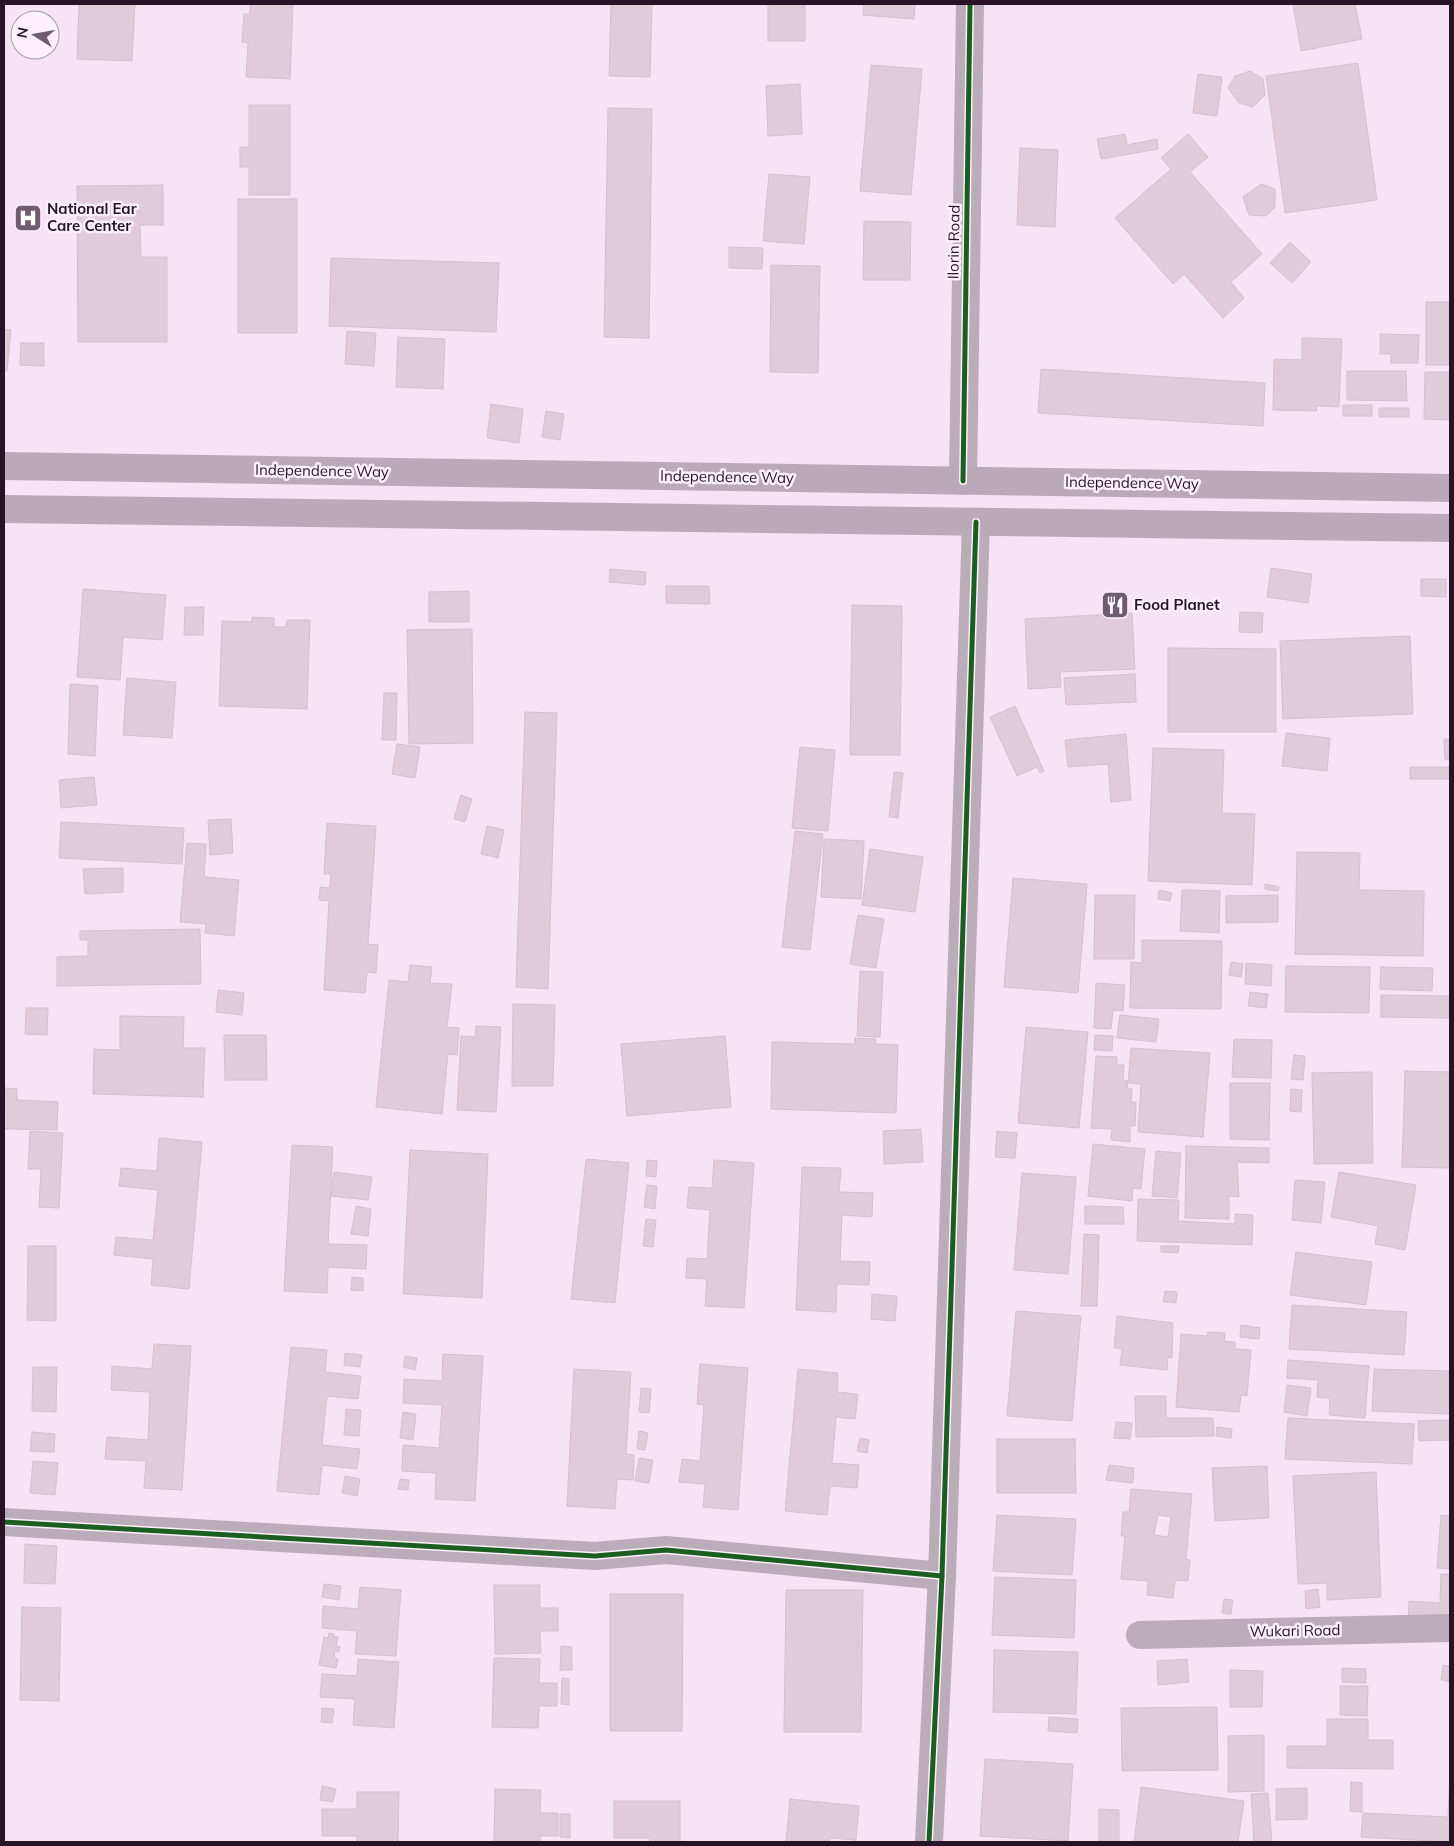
<svg xmlns="http://www.w3.org/2000/svg" width="1454" height="1846" font-family="Mulish,sans-serif">
	<style>
		.building { fill: #e1cbd9; stroke: #d4bfcc; fill-rule: evenodd }
		.lines { fill: none; stroke-linecap: round; stroke-linejoin: round }
		.street { stroke: #baacb8; stroke-width: 28 }
		.secondary { stroke: #baaab8; stroke-width: 28 }
		.cycleway-casing { stroke: #fcf0fa; stroke-width: 8 }
		.cycleway { stroke: #1b5e20; stroke-width: 5 }
		.labels { text-anchor: middle; stroke-width: 5; stroke-linejoin: round; paint-order: stroke }
		.poi-label { font-size: 15px; font-weight: bold; fill: #281426; stroke: #fcf0fa; text-anchor: start }
		.street-label { font-size: 15px; fill: #281426; stroke: #fcf0fa }
	</style>
	<rect width="100%" height="100%" fill="#f6e3f3"/>
	<g class="building">
		<polygon points="79,4 135,4 132,61 77,59"/>
		<polygon points="250,4 293,4 290,79 246,77 248,43 242,42 244,14 250,14"/>
		<polygon points="611,4 652,4 650,77 609,76"/>
		<rect x="768" y="4" width="37" height="37"/>
		<polygon points="864,4 915,4 914,19 863,15"/>
		<polygon points="1293,4 1355,4 1362,39 1301,51"/>
		<polygon points="1358,63 1377,200 1285,213 1266,76"/>
		<polygon points="871,65 922,69 911,195 860,191"/>
		<polygon points="1250,71 1263,79 1265,95 1253,107 1239,103 1228,88 1235,76"/>
		<polygon points="1198,74 1222,77 1217,116 1193,113"/>
		<polygon points="800,84 802,134 768,136 766,86"/>
		<polygon points="249,105 290,105 290,195 249,195 249,167 240,167 240,147 249,147"/>
		<polygon points="608,108 652,109 649,338 604,337"/>
		<polygon points="1125,134 1127,145 1157,139 1158,149 1101,159 1097,139"/>
		<polygon points="1188,134 1208,157 1190,172 1262,254 1231,282 1244,298 1223,318 1184,274 1173,284 1115,218 1171,169 1161,158"/>
		<polygon points="1020,148 1058,150 1055,227 1017,225"/>
		<polygon points="769,174 810,177 804,244 763,241"/>
		<polygon points="1261,184 1275,189 1275,207 1266,216 1249,215 1243,197"/>
		<polygon points="163,185 163,225 140,225 141,257 167,257 167,342 78,342 77,186"/>
		<rect x="238" y="199" width="59" height="134"/>
		<polygon points="864,221 911,222 910,280 863,280"/>
		<polygon points="1290,242 1311,262 1292,283 1270,263"/>
		<polygon points="729,247 763,248 762,269 729,268"/>
		<polygon points="331,258 499,263 496,332 329,326"/>
		<polygon points="771,265 820,266 818,373 770,372"/>
		<rect x="1426" y="302" width="24" height="63"/>
		<polygon points="4,329 11,330 7,371 4,371"/>
		<polygon points="347,331 376,333 374,366 345,364"/>
		<polygon points="1380,334 1419,335 1418,363 1391,363 1391,354 1380,354"/>
		<polygon points="398,337 445,339 443,389 396,387"/>
		<polygon points="1302,338 1342,339 1339,407 1317,406 1316,411 1273,410 1274,359 1302,360"/>
		<polygon points="21,343 44,343 44,366 20,365"/>
		<polygon points="1041,369 1265,383 1263,426 1038,413"/>
		<polygon points="1347,371 1406,371 1407,401 1347,400"/>
		<polygon points="1425,372 1450,372 1450,420 1424,419"/>
		<polygon points="491,404 523,409 519,443 487,438"/>
		<rect x="1343" y="405" width="29" height="11"/>
		<rect x="1379" y="408" width="30" height="9"/>
		<polygon points="546,411 564,414 560,440 542,437"/>
		<polygon points="1271,568 1312,574 1308,603 1267,597"/>
		<polygon points="610,569 646,572 645,585 609,582"/>
		<polygon points="1421,579 1446,579 1446,597 1421,596"/>
		<polygon points="666,586 709,586 710,604 666,603"/>
		<polygon points="83,589 166,595 162,640 123,637 120,680 77,677"/>
		<polygon points="469,591 469,622 429,622 429,592"/>
		<polygon points="852,605 902,606 900,755 850,755"/>
		<polygon points="185,607 204,607 203,635 184,635"/>
		<polygon points="1240,612 1263,613 1262,633 1239,632"/>
		<polygon points="1132,613 1135,669 1060,672 1061,687 1028,689 1025,619"/>
		<polygon points="252,617 274,618 274,627 286,627 287,620 310,620 307,709 219,706 222,621 252,622"/>
		<polygon points="472,629 473,743 409,744 407,630"/>
		<polygon points="1410,636 1413,714 1283,719 1280,641"/>
		<polygon points="1168,648 1276,649 1276,732 1168,732"/>
		<polygon points="1135,674 1136,702 1066,705 1064,678"/>
		<polygon points="127,678 176,682 172,738 123,735"/>
		<polygon points="70,684 98,686 95,756 68,754"/>
		<polygon points="384,693 397,693 396,740 382,740"/>
		<polygon points="1015,706 1044,771 1040,773 1037,767 1017,776 990,717"/>
		<polygon points="525,712 557,713 548,989 516,987"/>
		<polygon points="1286,733 1330,738 1327,771 1282,766"/>
		<polygon points="1126,734 1131,800 1111,802 1108,764 1068,767 1065,740"/>
		<polygon points="1444,739 1450,739 1450,759 1445,760"/>
		<polygon points="397,744 420,747 415,778 392,774"/>
		<polygon points="800,747 835,750 828,831 792,828"/>
		<polygon points="1153,748 1224,750 1222,813 1255,814 1252,885 1148,881"/>
		<rect x="1410" y="767" width="40" height="12"/>
		<polygon points="894,772 903,773 898,818 889,817"/>
		<polygon points="94,777 97,805 61,808 59,780"/>
		<polygon points="461,795 472,799 465,822 454,819"/>
		<polygon points="231,819 233,853 210,855 208,820"/>
		<polygon points="61,822 184,828 182,864 59,858"/>
		<polygon points="327,823 376,826 368,944 378,945 376,973 367,972 365,993 324,990 329,901 319,900 320,887 330,888 331,874 324,874"/>
		<polygon points="487,826 504,830 498,858 481,854"/>
		<polygon points="795,831 823,834 810,950 782,947"/>
		<polygon points="824,839 864,841 861,899 821,897"/>
		<polygon points="187,843 206,844 204,877 239,880 234,936 205,933 206,924 180,922"/>
		<polygon points="870,849 923,857 915,912 862,905"/>
		<polygon points="1297,852 1360,853 1359,890 1424,891 1423,956 1295,954"/>
		<polygon points="123,868 123,892 85,894 83,869"/>
		<polygon points="1013,878 1087,884 1078,993 1004,987"/>
		<polygon points="1265,884 1279,887 1278,891 1265,889"/>
		<polygon points="1159,890 1172,893 1170,901 1158,899"/>
		<polygon points="1182,890 1220,891 1219,933 1180,931"/>
		<polygon points="1095,895 1135,895 1134,959 1094,959"/>
		<polygon points="1278,895 1278,922 1226,923 1226,896"/>
		<polygon points="858,915 884,919 876,968 850,964"/>
		<polygon points="200,929 201,984 57,986 57,957 88,956 88,940 80,940 80,931"/>
		<polygon points="1142,940 1222,941 1221,1009 1130,1008 1131,962 1142,963"/>
		<polygon points="1231,962 1243,964 1241,977 1229,975"/>
		<polygon points="1246,963 1272,965 1271,986 1245,984"/>
		<polygon points="410,965 432,967 430,983 452,984 447,1027 459,1028 457,1055 448,1054 442,1114 376,1107 389,980 408,982"/>
		<polygon points="1286,966 1370,967 1369,1013 1285,1012"/>
		<polygon points="1381,967 1433,968 1432,991 1380,989"/>
		<polygon points="860,971 883,972 880,1037 857,1036"/>
		<polygon points="1096,983 1125,985 1123,1011 1113,1010 1111,1029 1094,1028"/>
		<polygon points="218,990 244,993 242,1015 216,1012"/>
		<polygon points="1250,992 1268,994 1266,1008 1248,1006"/>
		<polygon points="1381,995 1450,996 1450,1018 1381,1017"/>
		<polygon points="513,1004 555,1005 553,1086 512,1086"/>
		<polygon points="26,1008 48,1008 47,1035 25,1034"/>
		<polygon points="1120,1015 1159,1019 1156,1042 1117,1038"/>
		<polygon points="120,1016 184,1017 183,1048 205,1048 203,1097 93,1094 94,1049 120,1050"/>
		<polygon points="476,1026 501,1027 496,1112 457,1110 461,1036 475,1037"/>
		<polygon points="1026,1027 1088,1032 1079,1128 1018,1123"/>
		<polygon points="224,1035 266,1035 267,1080 225,1080"/>
		<polygon points="1095,1035 1113,1036 1112,1051 1094,1050"/>
		<polygon points="725,1036 731,1107 627,1116 621,1044"/>
		<polygon points="855,1038 876,1039 875,1044 898,1045 896,1113 771,1109 772,1042 855,1044"/>
		<polygon points="1234,1039 1272,1040 1271,1078 1232,1077"/>
		<polygon points="1131,1048 1210,1053 1203,1137 1138,1132 1141,1084 1128,1083"/>
		<polygon points="1294,1055 1305,1056 1303,1080 1291,1079"/>
		<polygon points="1096,1056 1117,1057 1117,1065 1124,1065 1123,1080 1128,1081 1127,1088 1132,1089 1131,1102 1136,1102 1135,1126 1130,1126 1130,1142 1111,1140 1112,1129 1091,1128"/>
		<polygon points="1405,1071 1450,1072 1450,1168 1402,1167"/>
		<polygon points="1372,1072 1373,1163 1314,1164 1312,1073"/>
		<polygon points="1230,1083 1270,1083 1269,1140 1230,1139"/>
		<polygon points="5,1088 17,1089 17,1100 58,1102 57,1130 4,1129"/>
		<polygon points="1291,1089 1302,1090 1301,1112 1290,1111"/>
		<polygon points="921,1129 923,1162 884,1164 883,1131"/>
		<polygon points="30,1131 63,1133 59,1208 39,1207 41,1169 28,1169"/>
		<polygon points="997,1131 1017,1133 1015,1158 995,1157"/>
		<polygon points="159,1138 202,1142 189,1289 151,1285 153,1259 114,1255 116,1237 153,1240 158,1190 119,1186 121,1168 157,1171"/>
		<polygon points="1093,1144 1145,1149 1141,1189 1133,1188 1132,1201 1088,1196"/>
		<polygon points="292,1145 333,1147 328,1244 367,1245 366,1269 328,1267 327,1293 284,1291"/>
		<polygon points="1186,1146 1269,1148 1269,1163 1237,1162 1239,1197 1229,1196 1229,1219 1185,1218"/>
		<polygon points="410,1150 488,1154 482,1298 403,1294"/>
		<polygon points="1156,1151 1181,1153 1177,1198 1152,1196"/>
		<polygon points="586,1159 629,1163 615,1303 571,1299"/>
		<polygon points="647,1160 657,1161 656,1177 646,1176"/>
		<polygon points="714,1160 754,1163 744,1308 705,1306 707,1279 686,1278 687,1258 707,1259 710,1210 687,1208 689,1187 712,1188"/>
		<polygon points="802,1167 841,1168 839,1192 873,1193 872,1217 842,1215 840,1261 870,1262 869,1285 837,1284 836,1312 796,1310"/>
		<polygon points="334,1172 372,1177 368,1200 331,1196"/>
		<polygon points="1339,1172 1416,1185 1405,1250 1375,1244 1378,1226 1331,1217"/>
		<polygon points="1022,1173 1076,1177 1068,1274 1014,1270"/>
		<polygon points="1295,1180 1325,1182 1321,1223 1292,1220"/>
		<polygon points="647,1185 657,1186 655,1209 644,1207"/>
		<polygon points="1138,1199 1179,1200 1178,1221 1235,1224 1235,1214 1253,1215 1252,1245 1137,1241"/>
		<polygon points="356,1206 371,1209 368,1236 351,1234"/>
		<polygon points="1085,1206 1123,1207 1124,1224 1085,1224"/>
		<polygon points="646,1219 656,1220 653,1247 643,1246"/>
		<polygon points="1084,1234 1099,1235 1097,1306 1081,1306"/>
		<polygon points="28,1246 56,1246 56,1321 27,1320"/>
		<polygon points="1161,1246 1179,1246 1178,1253 1161,1252"/>
		<polygon points="1296,1252 1372,1262 1366,1305 1290,1295"/>
		<polygon points="352,1277 363,1278 363,1291 351,1290"/>
		<polygon points="1165,1291 1177,1292 1176,1303 1163,1302"/>
		<polygon points="872,1294 897,1296 895,1321 871,1319"/>
		<polygon points="1292,1305 1407,1312 1404,1355 1289,1349"/>
		<polygon points="1016,1311 1081,1316 1072,1421 1007,1416"/>
		<polygon points="1117,1316 1173,1323 1172,1358 1168,1357 1167,1370 1120,1365 1122,1349 1114,1348"/>
		<polygon points="1241,1325 1260,1328 1259,1339 1240,1337"/>
		<polygon points="1208,1332 1225,1333 1224,1341 1235,1342 1235,1349 1251,1350 1247,1396 1241,1395 1239,1412 1176,1407 1181,1334 1207,1336"/>
		<polygon points="154,1344 191,1346 182,1490 144,1488 146,1461 105,1459 107,1437 148,1440 150,1392 111,1390 112,1366 152,1369"/>
		<polygon points="291,1347 327,1350 325,1372 361,1376 358,1399 327,1396 322,1445 360,1449 357,1469 322,1465 319,1495 277,1491"/>
		<polygon points="345,1353 362,1355 360,1367 344,1365"/>
		<polygon points="443,1354 483,1356 475,1501 435,1499 436,1473 402,1471 403,1445 439,1448 442,1405 403,1403 404,1379 442,1381"/>
		<polygon points="405,1356 417,1358 415,1370 403,1367"/>
		<polygon points="1288,1360 1369,1366 1365,1418 1329,1415 1330,1398 1317,1397 1318,1380 1287,1378"/>
		<polygon points="700,1364 748,1368 738,1510 703,1507 705,1484 679,1482 682,1459 700,1461 704,1405 697,1404"/>
		<polygon points="33,1367 57,1367 56,1412 32,1411"/>
		<polygon points="574,1369 631,1372 626,1454 634,1455 633,1480 617,1479 615,1509 567,1506"/>
		<polygon points="798,1369 838,1373 837,1392 858,1394 855,1419 836,1417 832,1463 859,1465 857,1488 830,1486 827,1515 785,1511"/>
		<polygon points="1374,1369 1450,1371 1450,1414 1372,1411"/>
		<polygon points="1287,1385 1311,1388 1307,1416 1284,1412"/>
		<polygon points="641,1388 651,1389 649,1413 639,1412"/>
		<polygon points="1135,1396 1166,1396 1166,1418 1213,1418 1214,1436 1136,1437"/>
		<polygon points="346,1409 361,1410 359,1436 344,1435"/>
		<polygon points="403,1412 416,1414 413,1440 400,1438"/>
		<polygon points="1288,1418 1414,1424 1412,1464 1285,1459"/>
		<polygon points="1450,1420 1450,1440 1419,1441 1418,1421"/>
		<polygon points="1116,1422 1132,1423 1130,1439 1114,1438"/>
		<polygon points="1217,1427 1232,1429 1231,1438 1216,1436"/>
		<polygon points="639,1431 648,1433 645,1450 637,1449"/>
		<polygon points="32,1432 55,1434 54,1452 30,1451"/>
		<polygon points="860,1438 869,1440 867,1453 857,1451"/>
		<polygon points="997,1439 1075,1439 1076,1493 997,1493"/>
		<polygon points="639,1458 653,1460 649,1483 635,1481"/>
		<polygon points="33,1461 58,1463 55,1495 30,1493"/>
		<polygon points="1109,1465 1134,1468 1133,1483 1106,1480"/>
		<polygon points="1267,1466 1269,1518 1215,1521 1212,1468"/>
		<polygon points="1376,1472 1381,1597 1327,1600 1327,1583 1298,1584 1293,1476"/>
		<polygon points="345,1476 360,1479 357,1496 342,1493"/>
		<polygon points="400,1479 409,1480 408,1490 398,1489"/>
		<path d="M1131,1489l61,5 -6,65 4,1 -2,21 -13,-1 -2,18 -26,-3 1,-14 -27,-2 4,-43h-4l2,-24h6zM1158,1515l13,2 -3,20 -14,-2z"/>
		<polygon points="997,1515 1076,1519 1072,1575 993,1571"/>
		<polygon points="1441,1515 1450,1516 1450,1569 1437,1568"/>
		<polygon points="25,1544 57,1546 55,1584 24,1583"/>
		<polygon points="1441,1574 1450,1574 1450,1612 1446,1612 1445,1624 1408,1623 1409,1601 1440,1603"/>
		<polygon points="995,1577 1076,1580 1074,1638 992,1635"/>
		<polygon points="324,1584 341,1586 339,1600 322,1597"/>
		<polygon points="494,1585 540,1585 540,1608 558,1608 558,1631 540,1631 541,1653 495,1654"/>
		<polygon points="360,1587 401,1590 396,1656 355,1654 357,1631 322,1628 323,1606 358,1609"/>
		<polygon points="1318,1589 1320,1607 1306,1609 1305,1591"/>
		<polygon points="786,1590 863,1590 861,1732 784,1732"/>
		<polygon points="610,1594 683,1594 682,1731 610,1731"/>
		<polygon points="1224,1599 1233,1600 1231,1614 1222,1613"/>
		<polygon points="22,1607 61,1608 59,1701 20,1700"/>
		<polygon points="329,1633 334,1634 334,1637 338,1637 336,1646 340,1647 339,1652 335,1651 334,1658 338,1659 336,1668 319,1665 324,1637 328,1638"/>
		<polygon points="561,1646 572,1647 572,1670 560,1670"/>
		<polygon points="994,1650 1078,1652 1076,1714 993,1712"/>
		<polygon points="494,1658 540,1659 539,1683 557,1683 557,1706 539,1706 538,1728 492,1727"/>
		<polygon points="358,1659 399,1662 394,1728 353,1725 355,1699 320,1697 322,1674 357,1676"/>
		<polygon points="1187,1659 1189,1682 1158,1685 1157,1661"/>
		<polygon points="1443,1665 1450,1666 1450,1682 1441,1680"/>
		<polygon points="1342,1668 1366,1669 1366,1683 1342,1682"/>
		<polygon points="1230,1670 1263,1671 1262,1707 1230,1707"/>
		<polygon points="562,1678 569,1679 569,1705 561,1704"/>
		<polygon points="1340,1686 1368,1686 1367,1716 1340,1715"/>
		<polygon points="1217,1707 1218,1770 1122,1771 1121,1708"/>
		<polygon points="322,1708 334,1709 332,1723 321,1722"/>
		<polygon points="1049,1717 1078,1719 1077,1733 1048,1731"/>
		<polygon points="1327,1719 1368,1719 1368,1740 1393,1740 1393,1769 1287,1768 1287,1746 1327,1746"/>
		<polygon points="1264,1735 1264,1791 1228,1792 1228,1736"/>
		<polygon points="985,1759 1073,1764 1068,1841 980,1836"/>
		<polygon points="1450,1772 1450,1842 1361,1837 1363,1813 1448,1817"/>
		<polygon points="1351,1782 1362,1783 1362,1812 1350,1811"/>
		<polygon points="322,1786 336,1789 333,1802 320,1800"/>
		<polygon points="1141,1787 1244,1801 1238,1842 1134,1842"/>
		<polygon points="1307,1788 1307,1819 1276,1820 1276,1789"/>
		<polygon points="495,1789 541,1790 540,1813 558,1813 558,1836 540,1836 540,1842 494,1842"/>
		<polygon points="357,1792 399,1792 398,1842 357,1842 357,1836 322,1836 322,1809 357,1809"/>
		<polygon points="1268,1793 1272,1842 1254,1842 1251,1794"/>
		<polygon points="790,1799 859,1806 856,1840 830,1838 829,1842 786,1842"/>
		<polygon points="614,1801 680,1801 680,1842 650,1842 650,1838 614,1838"/>
		<polygon points="1099,1809 1119,1810 1119,1842 1099,1842"/>
		<polygon points="560,1814 570,1814 570,1838 560,1837"/>
	</g>
	<g class="lines">
		<g class="street">
			<polyline points="963,481 970,4"/>
			<polyline points="4,1522 595,1556 666,1550 942,1576"/>
			<polyline points="1140,1635 1450,1628"/>
			<polyline points="929,1842 942,1576 976,522"/>
		</g>
		<g class="secondary">
			<polyline points="4,466 1450,488"/>
			<polyline points="4,509 1450,528"/>
		</g>
		<g class="cycleway-casing">
			<g id="cycleway">
				<polyline points="963,481 970,4"/>
				<polyline points="4,1522 595,1556 666,1550 942,1576"/>
				<polyline points="929,1842 942,1576 976,522"/>
			</g>
		</g>
		<use href="#cycleway" class="cycleway"/>
	</g>
	<defs>
		<g id="hospital-square" transform="scale(1.4375)"><rect x="-9" y="-9" width="18" height="18" rx="4" fill="#705c6e" stroke="#fcf0fa"/><path d="M-5-5h3v3.5h4V-5h3V5h-3V1.5h-4V5h-3Z" fill="#fff"/></g>
		<g id="restaurant-square" transform="scale(1.4375)"><rect x="-9" y="-9" width="18" height="18" rx="4" fill="#705c6e" stroke="#fcf0fa"/><path d="M-5-6h1v4h1v-4h1v4h1v-4h1v5L-1.5 .5V6h-2V.5L-5-1ZM5-6V6H3V1.5H1.5Q1.5-4 5-6Z" fill="#fff"/></g>
	</defs>
	<g fill-rule="evenodd">
		<use href="#hospital-square" x="28" y="218"/>
		<use href="#restaurant-square" x="1115" y="605"/>
	</g>
	<g class="labels">
		<g class="poi-label">
			<text x="47" y="214">National Ear<tspan x="47" dy="17">Care Center</tspan></text>
			<text x="1134" y="610">Food Planet</text>
		</g>
		<g class="street-label">
			<text transform="translate(954 242) rotate(-89)" y="5">Ilorin Road</text>
			<text transform="translate(322 471) rotate(1)" y="5">Independence Way</text>
			<text transform="translate(727 477) rotate(1)" y="5">Independence Way</text>
			<text transform="translate(1132 483) rotate(1)" y="5">Independence Way</text>
			<text transform="translate(1295 1631) rotate(-1)" y="5">Wukari Road</text>
		</g>
	</g>
	<rect width="1454" height="1846" fill="none" stroke="#281426" stroke-width="10"/>
	<g transform="translate(35 35) rotate(281)"><circle r="24" fill="#fcf0fa" stroke="#a798a5"/>
	<path d="M0-4L9 19L0 12L-9 19Z" fill="#705c6e"/>
	<text y="-8" font-size="14" font-weight="bold" text-anchor="middle" fill="#281426">N</text>
	</g>
</svg>
